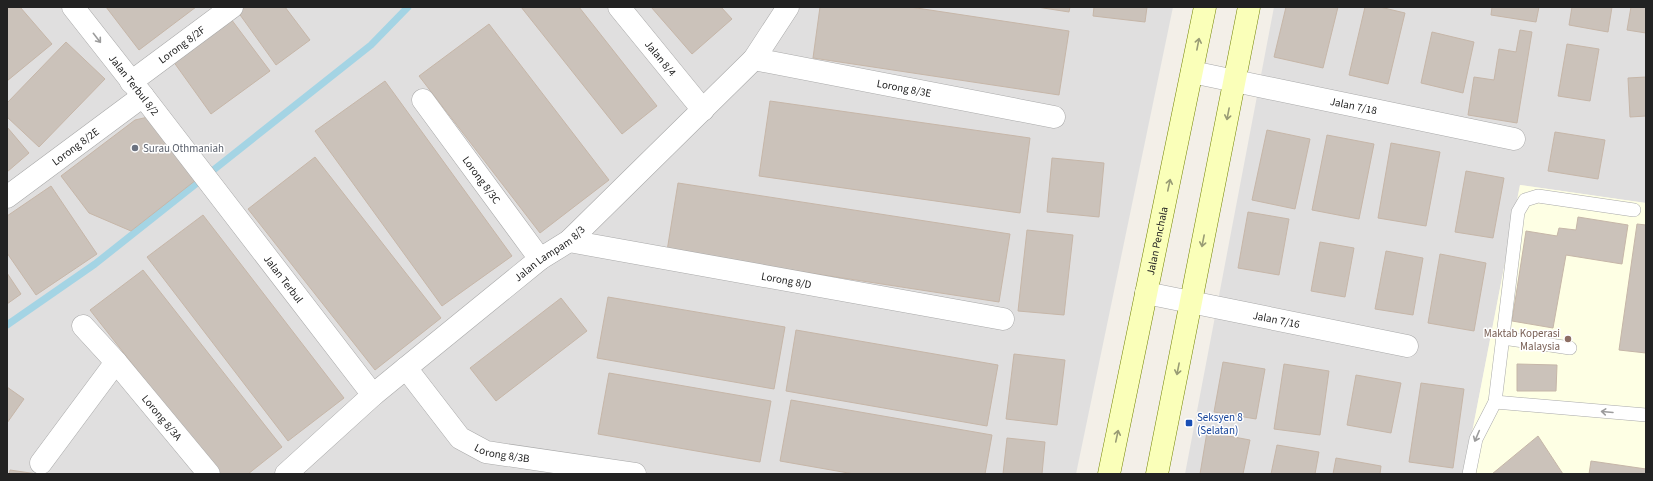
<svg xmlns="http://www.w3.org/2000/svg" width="1653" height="481" font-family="'Source Sans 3',sans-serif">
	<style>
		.residential { fill: #e0dfdf }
		.education { fill: #feffe4 }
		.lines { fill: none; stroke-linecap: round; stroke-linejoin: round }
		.stream { stroke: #a4d4e4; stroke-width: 7 }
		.building { fill: #cbc2ba; stroke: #c6b6a8 }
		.lane-casing { stroke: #a9a9a9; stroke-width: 14 }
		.street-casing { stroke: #a9a9a9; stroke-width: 23 }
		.secondary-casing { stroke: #718100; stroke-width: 23 }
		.lane { stroke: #fff; stroke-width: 13 }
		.street { stroke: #fff; stroke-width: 22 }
		.secondary { stroke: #faffb9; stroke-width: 22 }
		.oneway { stroke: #9c9c9c }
		.oneway2 { stroke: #999c75 }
		.worship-dot { fill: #6b7280; stroke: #fff; stroke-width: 1.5 }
		.education-dot { fill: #8d6e63; stroke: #fff; stroke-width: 1.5 }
		.transit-dot { fill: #1a4fb4; stroke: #fff; stroke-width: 1.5 }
		.labels { text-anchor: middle; stroke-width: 3; stroke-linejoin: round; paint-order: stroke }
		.street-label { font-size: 11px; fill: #222; stroke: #fff }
		.worship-label { font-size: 11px; fill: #5b616d; stroke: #fff; text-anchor: start }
		.education-label { font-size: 11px; fill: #785e54; stroke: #fff; text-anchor: end }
		.transit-label { font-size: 11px; fill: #164399; stroke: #fff; text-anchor: start }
	</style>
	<rect width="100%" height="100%" fill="#f3efe8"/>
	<g class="residential">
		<polygon points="7,7 1173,7 1076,474 7,474"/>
		<polygon points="1274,7 1646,7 1646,203 1520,185 1464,474 1185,474"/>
	</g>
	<polygon class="education" points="1520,185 1646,203 1646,474 1464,474"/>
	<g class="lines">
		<polyline class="stream" points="7,325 95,264 371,45 408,7"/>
	</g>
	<g class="building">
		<polygon points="7,7 20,7 52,44 7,81"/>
		<polygon points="106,7 196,7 139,50"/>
		<polygon points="244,7 285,7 310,40 276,65 238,12"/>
		<polygon points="521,7 579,7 657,106 622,134"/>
		<polygon points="651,7 721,7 732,19 692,54"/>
		<polygon points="820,7 910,7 1069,31 1059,95 813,58"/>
		<polygon points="1037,7 1070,7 1069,12"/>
		<polygon points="1094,7 1147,7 1145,22 1093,16"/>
		<polygon points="1286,7 1338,7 1323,68 1274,57"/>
		<polygon points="1365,7 1380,7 1405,13 1388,84 1349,75"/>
		<polygon points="1492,7 1539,7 1536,22 1491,15"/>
		<polygon points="1572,7 1612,7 1608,32 1569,25"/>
		<polygon points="1631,7 1646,7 1646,33 1627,30"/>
		<polygon points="231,19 270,71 211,114 173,61"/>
		<polygon points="489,24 609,180 540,233 419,76"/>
		<polygon points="1520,30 1532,32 1517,123 1468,115 1474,77 1494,80 1499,49 1516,52"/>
		<polygon points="1432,32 1474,42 1463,93 1421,83"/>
		<polygon points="66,42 105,79 39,147 7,117 7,103"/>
		<polygon points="1567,44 1599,49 1590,101 1558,96"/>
		<polygon points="1646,77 1646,116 1630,117 1628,78"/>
		<polygon points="385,81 512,256 442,306 315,131"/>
		<polygon points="770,101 1030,138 1020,213 759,176"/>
		<polygon points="148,117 196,180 131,231 89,213 61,176 135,120"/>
		<polygon points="7,127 29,153 7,172"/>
		<polygon points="1267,130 1310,139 1295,209 1252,200"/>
		<polygon points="1555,132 1605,140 1598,179 1548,171"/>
		<polygon points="1327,135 1374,144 1359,219 1312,210"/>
		<polygon points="1391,143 1440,152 1426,226 1378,218"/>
		<polygon points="315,157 441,318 375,370 248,209"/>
		<polygon points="1052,158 1104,163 1099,217 1047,212"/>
		<polygon points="1466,171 1504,178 1493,238 1455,232"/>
		<polygon points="678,183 1010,234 999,302 667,251"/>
		<polygon points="51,186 97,254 36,295 7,253 7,216"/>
		<polygon points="1248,212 1289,219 1279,275 1238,268"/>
		<polygon points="203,215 344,398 288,441 147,257"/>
		<polygon points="1578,217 1628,225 1622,264 1566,255 1553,328 1512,321 1526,231 1557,236 1559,228 1576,230"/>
		<polygon points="1637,224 1646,225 1646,353 1619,350"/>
		<polygon points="1027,230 1073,235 1064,315 1018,311"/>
		<polygon points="1320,242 1354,248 1345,297 1311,291"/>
		<polygon points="1386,251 1423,258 1413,315 1375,309"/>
		<polygon points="1440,254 1486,263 1474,331 1428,323"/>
		<polygon points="143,270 282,447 248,474 219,474 90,310"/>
		<polygon points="7,273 21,294 7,304"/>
		<polygon points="608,297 785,327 774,389 597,358"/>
		<polygon points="561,298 587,331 496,401 470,368"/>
		<polygon points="796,330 998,365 987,426 786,391"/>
		<polygon points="1014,354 1065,360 1057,425 1006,419"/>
		<polygon points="1223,362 1265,369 1256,419 1214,412"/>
		<polygon points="1284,364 1329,371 1320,435 1274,429"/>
		<polygon points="1517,364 1557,365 1556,391 1517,391"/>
		<polygon points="609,373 771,401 760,462 598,434"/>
		<polygon points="1356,375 1401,383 1391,433 1347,425"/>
		<polygon points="1421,383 1464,389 1453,468 1409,462"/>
		<polygon points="7,387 24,399 7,423"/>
		<polygon points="791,400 992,435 985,474 854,474 780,461"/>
		<polygon points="1207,432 1250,440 1243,474 1200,474"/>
		<polygon points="1538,436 1563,474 1492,474"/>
		<polygon points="1007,438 1045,442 1042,474 1003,474"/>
		<polygon points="1277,445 1319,452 1315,474 1271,474"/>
		<polygon points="1336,458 1381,466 1380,474 1333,474"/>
		<polygon points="1591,461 1646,469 1646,474 1589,474"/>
		<polygon points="10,470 37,474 9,474"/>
	</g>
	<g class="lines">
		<g class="lane-casing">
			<g id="lane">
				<polyline points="1503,338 1570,348"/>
				<polyline points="1495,402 1646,415"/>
				<polyline points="1469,474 1476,439 1495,402 1518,212 1525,200 1538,196 1634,210"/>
			</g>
		</g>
		<g class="street-casing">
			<g id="street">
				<path id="s1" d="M73,7l70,89 230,299"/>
				<path id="s2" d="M619,7l84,103"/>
				<path id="s3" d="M754,59l300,58"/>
				<path id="s4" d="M1192,72l322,67"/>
				<path id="s5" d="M131,82l101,-75"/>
				<path id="s6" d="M423,100l117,159"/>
				<path id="s7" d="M7,197l136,-101"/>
				<path id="s8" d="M569,241l434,78"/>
				<path id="s9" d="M1146,293l261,53"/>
				<path id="s10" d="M83,326l33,36 93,112"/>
				<path id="s11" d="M406,368l54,70 26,14 149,22"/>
				<polyline points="41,463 116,362"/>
				<path id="s12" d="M286,474l87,-79 33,-27 134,-109 29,-18 185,-182 34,-52"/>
			</g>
		</g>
		<g class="secondary-casing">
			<g id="secondary">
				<path id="s13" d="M1109,474l96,-467"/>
				<polyline points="1157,474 1249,7"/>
			</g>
		</g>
		<use href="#lane" class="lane"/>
		<use href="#street" class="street"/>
		<use href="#secondary" class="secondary"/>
	</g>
	<defs><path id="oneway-shaft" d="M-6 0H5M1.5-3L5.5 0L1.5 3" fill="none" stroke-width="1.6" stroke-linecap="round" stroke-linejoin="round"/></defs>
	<g class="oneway">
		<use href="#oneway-shaft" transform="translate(97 38) rotate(52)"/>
		<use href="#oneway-shaft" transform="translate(1607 412) rotate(-175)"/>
		<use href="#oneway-shaft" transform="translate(1477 436) rotate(113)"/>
	</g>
	<g class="oneway2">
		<use href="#oneway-shaft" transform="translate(1198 44) rotate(-79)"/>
		<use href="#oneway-shaft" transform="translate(1228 114) rotate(101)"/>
		<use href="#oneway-shaft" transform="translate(1169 185) rotate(-78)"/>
		<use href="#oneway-shaft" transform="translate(1203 241) rotate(101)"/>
		<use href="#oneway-shaft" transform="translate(1178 369) rotate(101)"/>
		<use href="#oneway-shaft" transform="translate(1117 436) rotate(-78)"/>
	</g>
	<circle class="worship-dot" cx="135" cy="148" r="4"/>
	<circle class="education-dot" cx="1568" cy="339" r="4"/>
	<rect class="transit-dot" x="1185" y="419" width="8" height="8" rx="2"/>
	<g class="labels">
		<g class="street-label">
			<text dy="4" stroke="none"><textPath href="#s5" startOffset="63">Lorong 8/2F</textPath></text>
			<text dy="4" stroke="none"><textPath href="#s2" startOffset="66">Jalan 8/4</textPath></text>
			<text dy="4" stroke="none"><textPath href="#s1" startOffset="99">Jalan Terbul 8/2</textPath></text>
			<text dy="4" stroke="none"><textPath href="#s3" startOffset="153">Lorong 8/3E</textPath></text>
			<text dy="4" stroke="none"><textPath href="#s4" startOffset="165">Jalan 7/18</textPath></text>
			<text dy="4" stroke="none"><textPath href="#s7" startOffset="85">Lorong 8/2E</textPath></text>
			<text dy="4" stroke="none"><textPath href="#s6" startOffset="99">Lorong 8/3C</textPath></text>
			<text dy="4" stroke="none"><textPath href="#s13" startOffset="238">Jalan Penchala</textPath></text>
			<text dy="4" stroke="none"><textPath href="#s12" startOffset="344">Jalan Lampam 8/3</textPath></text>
			<text dy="4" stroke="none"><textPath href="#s1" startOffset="344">Jalan Terbul</textPath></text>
			<text dy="4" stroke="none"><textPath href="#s8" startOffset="221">Lorong 8/D</textPath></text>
			<text dy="4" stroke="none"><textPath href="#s9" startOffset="133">Jalan 7/16</textPath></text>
			<text dy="4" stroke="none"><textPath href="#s10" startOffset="121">Lorong 8/3A</textPath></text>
			<text dy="4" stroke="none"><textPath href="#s11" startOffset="134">Lorong 8/3B</textPath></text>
		</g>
		<g class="worship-label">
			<text x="143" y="152">Surau Othmaniah</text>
		</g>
		<g class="education-label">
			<text x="1560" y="337">Maktab Koperasi<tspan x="1560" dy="13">Malaysia</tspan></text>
		</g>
		<g class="transit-label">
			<text x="1197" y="421">Seksyen 8<tspan x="1197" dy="13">(Selatan)</tspan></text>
		</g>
	</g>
	<rect width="1653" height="481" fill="none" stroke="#222222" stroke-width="16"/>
</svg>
